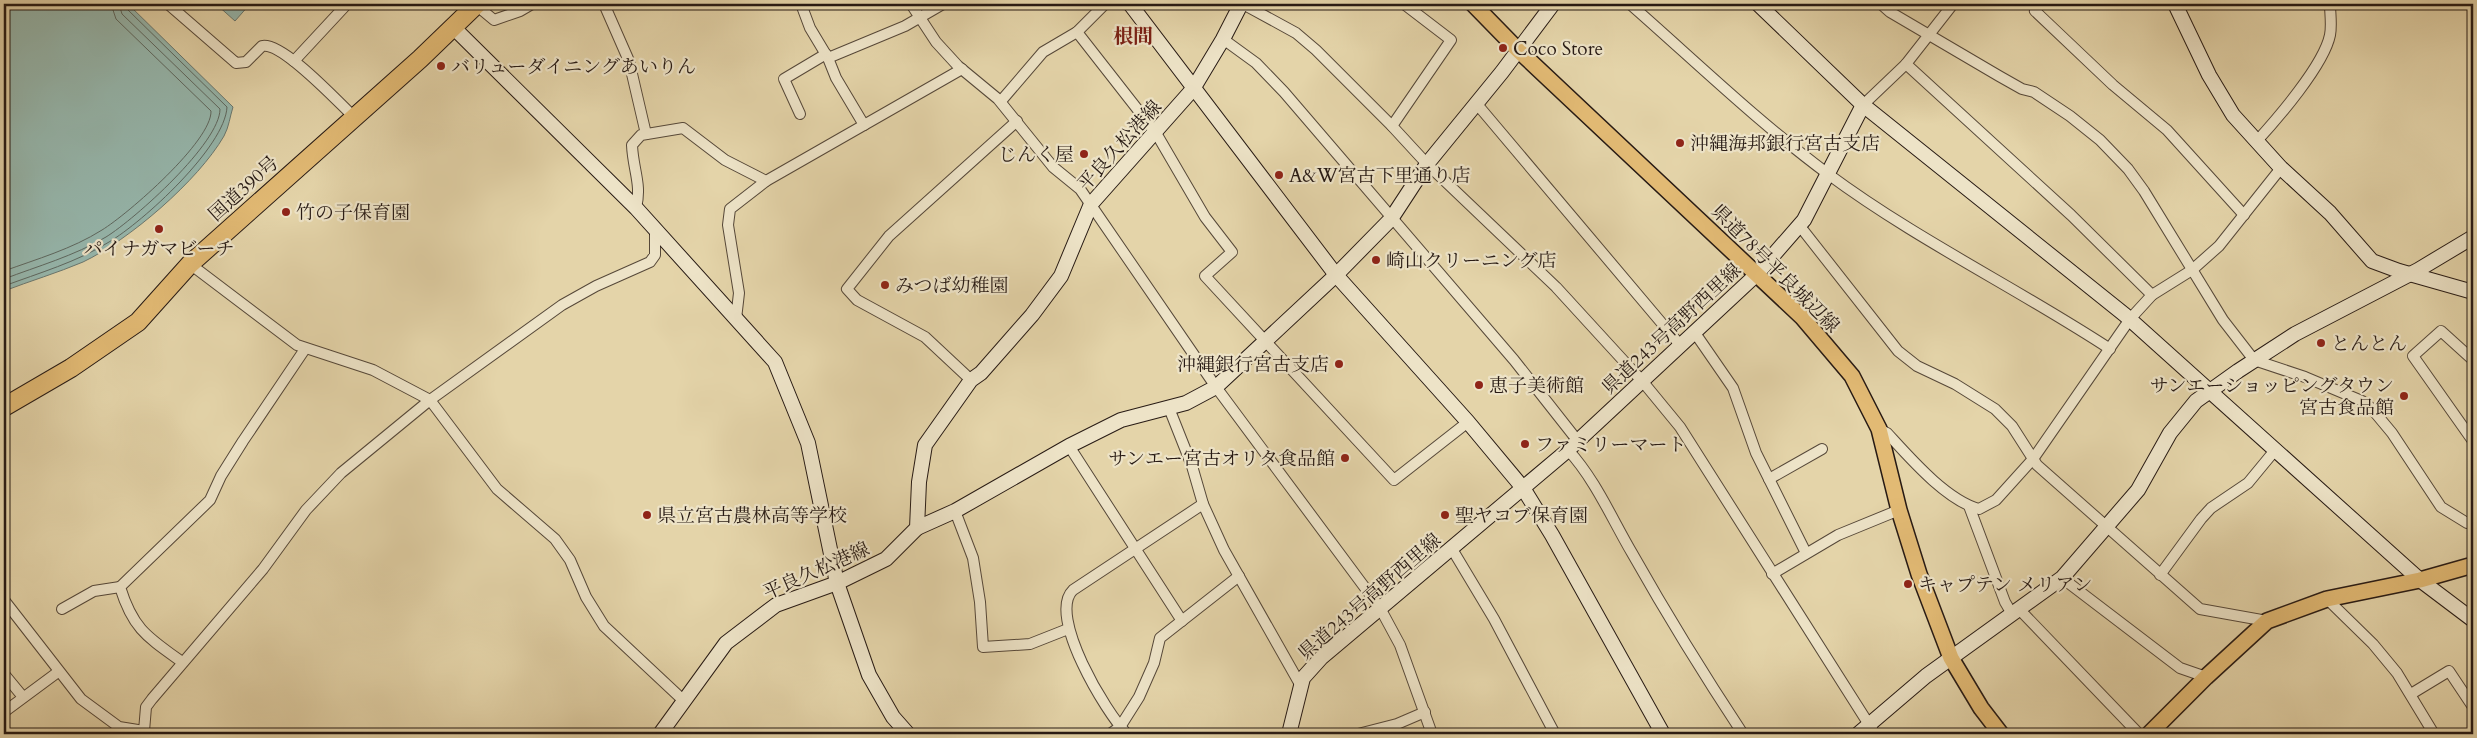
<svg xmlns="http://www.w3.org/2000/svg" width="2477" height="738" font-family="Cardo,'Noto Serif JP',serif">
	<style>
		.water { fill: #96b7ad; stroke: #6a7870 }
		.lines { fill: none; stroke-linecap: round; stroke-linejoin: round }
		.shore { stroke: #5e6860; stroke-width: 1 }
		.street-casing { stroke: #564839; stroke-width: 12 }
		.secondary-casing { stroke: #271a14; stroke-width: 16 }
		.primary-casing { stroke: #271a14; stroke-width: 18 }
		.highway-casing { stroke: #271a14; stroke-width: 20 }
		.street { stroke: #ede3c7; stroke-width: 10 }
		.secondary { stroke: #ede3c7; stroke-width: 14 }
		.primary { stroke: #e2ba74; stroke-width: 15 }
		.highway { stroke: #e2ba74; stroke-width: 18 }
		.poi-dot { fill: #8f2418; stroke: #ede3c7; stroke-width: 2 }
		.labels { text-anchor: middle; stroke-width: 4.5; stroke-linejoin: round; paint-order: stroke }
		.poi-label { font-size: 19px; fill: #271a14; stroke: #ede3c7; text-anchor: start }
		.street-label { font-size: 19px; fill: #271a14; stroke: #ede3c7 }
		.neighbourhood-label { font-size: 20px; font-weight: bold; fill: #7a1f14; stroke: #ede3c7 }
	</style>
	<rect width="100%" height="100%" fill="#e4d4a9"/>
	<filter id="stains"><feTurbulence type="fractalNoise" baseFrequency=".004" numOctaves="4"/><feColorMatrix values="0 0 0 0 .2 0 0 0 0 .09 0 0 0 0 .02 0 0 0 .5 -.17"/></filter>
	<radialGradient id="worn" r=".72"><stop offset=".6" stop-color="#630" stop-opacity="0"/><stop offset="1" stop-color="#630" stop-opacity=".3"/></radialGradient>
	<g class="water">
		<path d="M4,4h124l105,103c-3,9 -4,20 -9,29 -26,45 -95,104 -141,126 -26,11 -53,19 -79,29z"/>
		<polygon points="216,4 250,4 235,21"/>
	</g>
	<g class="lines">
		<g class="shore">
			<path d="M4,271c33,-12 68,-22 98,-41 26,-16 110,-89 109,-119l-95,-92 -5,-15"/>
			<path d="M4,279c34,-13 70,-23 102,-42 29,-18 114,-94 114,-128l-98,-95 -3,-10"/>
			<path d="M4,286c35,-13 73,-24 105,-44 34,-20 116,-95 118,-135l-100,-98 -2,-5"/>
		</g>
		<g class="street-casing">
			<g id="street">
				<path d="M168,4l68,59 10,-1 16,-16c20,-5 77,57 92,71"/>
				<polyline points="604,4 629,61 646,134"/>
				<polyline points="801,4 810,28 828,58"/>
				<polyline points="911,4 936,42 958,66 998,99 1053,167 1080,189 1216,387 1380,608 1400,645 1432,734"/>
				<polyline points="1243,4 1296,33 1316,50 1392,126 1427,164 1556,287 1643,382 1680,427 1875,734"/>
				<path d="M1630,4c65,57 128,118 198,170 89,66 189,114 282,175"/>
				<polyline points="1881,4 1890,12 1999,76 2022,89 2034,92 2070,116 2100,140 2128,169 2144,191 2223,320 2254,360 2305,377 2362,401 2372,409 2392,433 2441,507 2467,523 2473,523"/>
				<polyline points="2040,4 2035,11 2113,85 2167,130 2244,215"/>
				<polyline points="476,5 494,20 520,11 532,4"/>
				<polyline points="1077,32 1156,133 1205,217 1232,252 1205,276 1394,480 1468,422"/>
				<polyline points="1223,39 1256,63 1284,92 1514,360 1577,440"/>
				<polyline points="294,61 347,4"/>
				<polyline points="1906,64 2071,215 2152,295"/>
				<polyline points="1001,101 1043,52 1077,32 1105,4"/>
				<polyline points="1476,103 1681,346"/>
				<polyline points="1863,105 1906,64 1953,4"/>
				<polyline points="800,114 784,79 826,54"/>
				<polyline points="864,125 836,78 828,58 905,26 943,4"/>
				<polyline points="1392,126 1451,40 1404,4"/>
				<path d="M2256,142c21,-23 68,-77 74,-107 2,-10 0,-22 0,-31"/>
				<path d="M636,208c6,-24 -3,-38 -4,-63l9,-10 42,-7 42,32 41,21 196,-112"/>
				<polyline points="1799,225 1898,351 1917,366 1955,384 1995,409 2012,426 2037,465 2200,609 2267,621"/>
				<polyline points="190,264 297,345 373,370 430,400 497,489 555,539 570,560 586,597 604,626 683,700"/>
				<polyline points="736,319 739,293 728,225 730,209 766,181"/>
				<polyline points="1695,333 1733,388 1756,453 1806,553"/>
				<polyline points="2473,360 2441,331 2413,356 2473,441"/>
				<polyline points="971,380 925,337 857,300 847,289 889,236 1017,121"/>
				<polyline points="1169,408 1192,466 1203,504 1224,550 1301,686"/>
				<path d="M1879,429l8,4c23,25 59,67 92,76l17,-9 37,-41 97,-140 22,-24 40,-25 27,-24 62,-78"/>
				<polyline points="1069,446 1182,621"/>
				<path d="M1568,450c27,29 44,69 64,103 35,62 72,122 111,181"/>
				<polyline points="1769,479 1822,449"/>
				<polyline points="1969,506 2005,602 2012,614"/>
				<polyline points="955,511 973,558 980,602 983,647 1030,644 1068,629"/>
				<polyline points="1452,549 1494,619 1555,734"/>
				<polyline points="1772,574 1838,535 1899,510"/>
				<polyline points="2160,575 2201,519 2211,508 2248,483 2276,449"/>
				<polyline points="2062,578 2180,668 2206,677"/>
				<polyline points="2327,599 2373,644 2397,673 2434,734"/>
				<polyline points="4,600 81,699 119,727 144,731"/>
				<polyline points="62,609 94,591 120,587"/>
				<polyline points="2019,609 2139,734"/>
				<path d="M182,662c-35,-25 -49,-33 -62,-75l90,-87 11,-24 22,-35 62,-92"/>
				<polyline points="4,674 23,697"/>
				<polyline points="2411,694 2449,671 2473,707"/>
				<polyline points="4,712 58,672"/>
				<polyline points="147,734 144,731 146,707 152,699 263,569 306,510 341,473 430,400 562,305 596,286 650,262 655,255 655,231"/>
				<polyline points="1110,734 1120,727 1139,697 1154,663 1160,638 1239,576"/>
				<path d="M1127,734c-21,-21 -80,-119 -54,-144l130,-86"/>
				<polyline points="1358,734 1397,724 1425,712"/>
			</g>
		</g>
		<g class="secondary-casing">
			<g id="secondary">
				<polyline points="1130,4 1336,275 1468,422 1523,488 1552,535 1663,734"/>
				<polyline points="1758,4 1863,105 2125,315 2420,580 2473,620"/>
				<polyline points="2175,4 2209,75 2233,115 2281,168 2330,213 2372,261 2399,271 2473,292"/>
				<polyline points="453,27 636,208 775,362 808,443 837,583 869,675 893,717 908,734"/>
				<polyline points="917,528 955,511 1069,446 1121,420 1186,403 1216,387 1336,275 1391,219 1427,164 1502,72 1553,4"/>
				<polyline points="660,734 726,643 776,605 837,583 886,559 917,528 919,482 925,445 971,380 981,373 1032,315 1061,276 1091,204 1193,89 1223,39 1241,4"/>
				<polyline points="1289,734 1303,678 1321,658 1568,450 1756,275 1804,220 1863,105"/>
				<polyline points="1858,734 1926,676 2062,578 2138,490 2170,433 2196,401 2238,371 2295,334 2418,270 2473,237"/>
			</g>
		</g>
		<g class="primary-casing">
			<g id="primary">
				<polyline points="1473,4 1517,49 1802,317 1852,376 1879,429 1899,510 1919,574 1951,658 1981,708 2001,734"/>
				<polyline points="2149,734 2206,677 2267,621 2327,599 2420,580 2473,565"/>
			</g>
		</g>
		<g class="highway-casing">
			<polyline id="highway" points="4,407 71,368 138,322 190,264 420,59 477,4"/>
		</g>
		<use href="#street" class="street"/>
		<use href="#secondary" class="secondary"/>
		<use href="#primary" class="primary"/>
		<use href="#highway" class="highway"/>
	</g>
	<g class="poi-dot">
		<circle cx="1503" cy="48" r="5"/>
		<circle cx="441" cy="66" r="5"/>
		<circle cx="1680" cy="143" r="5"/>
		<circle cx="1084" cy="154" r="5"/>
		<circle cx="1279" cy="175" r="5"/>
		<circle cx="286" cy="212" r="5"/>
		<circle cx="159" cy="229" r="5"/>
		<circle cx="1376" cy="260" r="5"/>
		<circle cx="885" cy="285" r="5"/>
		<circle cx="2321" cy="343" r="5"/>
		<circle cx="1339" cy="364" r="5"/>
		<circle cx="1479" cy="385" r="5"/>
		<circle cx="2404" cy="396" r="5"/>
		<circle cx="1525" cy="444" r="5"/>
		<circle cx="1345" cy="458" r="5"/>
		<circle cx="647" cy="515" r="5"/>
		<circle cx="1445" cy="515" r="5"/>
		<circle cx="1908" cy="584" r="5"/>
	</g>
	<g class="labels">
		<g class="poi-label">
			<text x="1513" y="55">Coco Store</text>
			<text x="451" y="73">バリューダイニングあいりん</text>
			<text x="1690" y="150">沖縄海邦銀行宮古支店</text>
			<text x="1074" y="161" text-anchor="end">じんく屋</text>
			<text x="1289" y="182">A&amp;W宮古下里通り店</text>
			<text x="296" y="219">竹の子保育園</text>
			<text x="159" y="255" text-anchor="middle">パイナガマビーチ</text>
			<text x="1386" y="267">崎山クリーニング店</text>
			<text x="895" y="292">みつば幼稚園</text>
			<text x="2331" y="350">とんとん</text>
			<text x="1329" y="371" text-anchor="end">沖縄銀行宮古支店</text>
			<text x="1489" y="392">恵子美術館</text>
			<text x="2394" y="392" text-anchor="end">サンエーショッピングタウン<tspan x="2394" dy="22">宮古食品館</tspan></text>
			<text x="1535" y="451">ファミリーマート</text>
			<text x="1335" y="465" text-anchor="end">サンエー宮古オリタ食品館</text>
			<text x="657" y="522">県立宮古農林高等学校</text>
			<text x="1455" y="522">聖ヤコブ保育園</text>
			<text x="1918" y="591">キャプテン メリアン</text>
		</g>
		<g class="street-label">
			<text transform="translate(1119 145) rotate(-48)" y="7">平良久松港線</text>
			<text transform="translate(243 188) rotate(-42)" y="7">国道390号</text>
			<text transform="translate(1776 268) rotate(45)" y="7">県道78号平良城辺線</text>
			<text transform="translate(1671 328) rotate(-43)" y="7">県道243号高野西里線</text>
			<text transform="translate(816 570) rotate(-24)" y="7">平良久松港線</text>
			<text transform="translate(1369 596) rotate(-41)" y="7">県道243号高野西里線</text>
		</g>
		<g class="neighbourhood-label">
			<text x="1133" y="43">根間</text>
		</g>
	</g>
	<rect width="2477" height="738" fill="none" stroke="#e4d4a9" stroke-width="20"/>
	<rect x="5" y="5" width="2467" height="728" fill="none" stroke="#271a14" stroke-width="2.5"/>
	<rect x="10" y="10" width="2457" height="718" fill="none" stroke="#271a14"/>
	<rect width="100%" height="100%" filter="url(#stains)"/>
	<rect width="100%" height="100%" fill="url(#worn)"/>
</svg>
